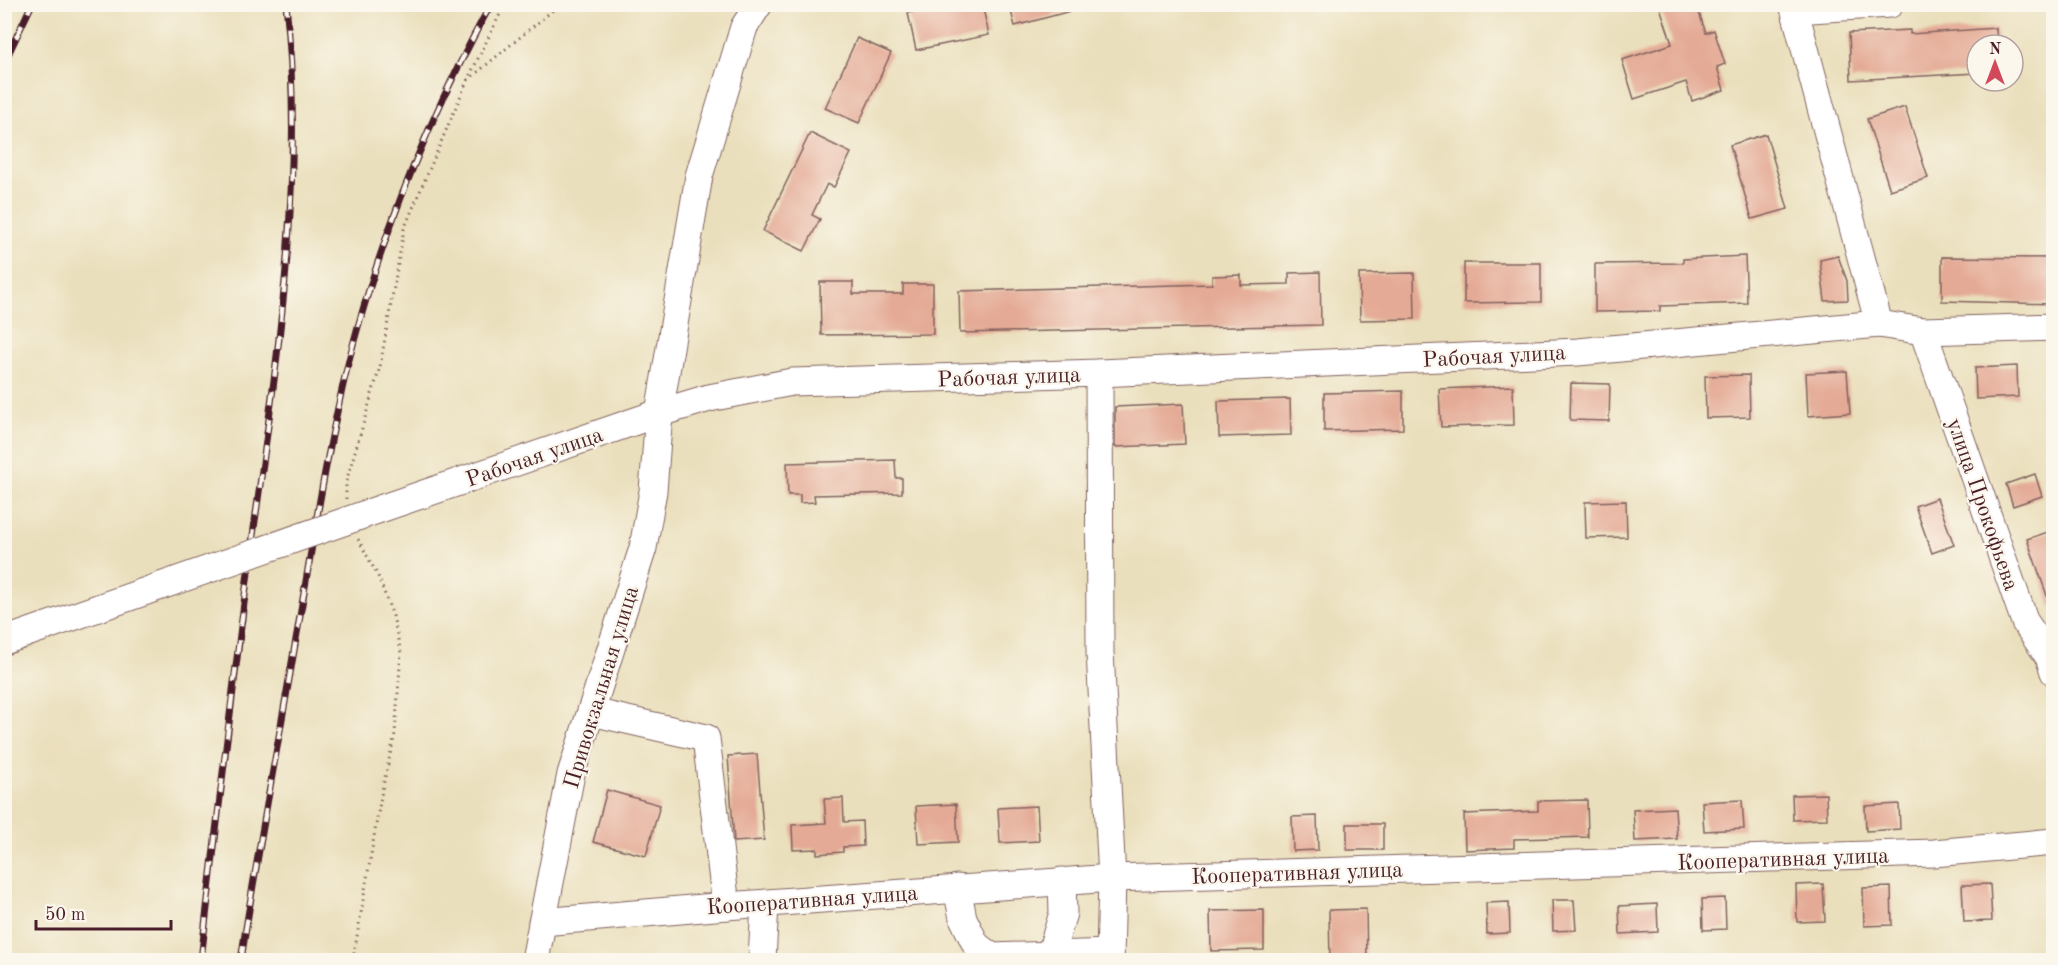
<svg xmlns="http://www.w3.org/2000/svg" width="2058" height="965" font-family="'Old Standard TT',serif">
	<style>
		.building { fill: #e4aa95 }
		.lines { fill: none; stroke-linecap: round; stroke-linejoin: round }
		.minor-casing { stroke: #82625e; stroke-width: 29 }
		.path { stroke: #82625e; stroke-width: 3; stroke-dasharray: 1.5 4.5; stroke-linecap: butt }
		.minor { stroke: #fff; stroke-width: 27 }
		.rail-casing { stroke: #4a1f2b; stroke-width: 7 }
		.rail { stroke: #fbf7ec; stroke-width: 4.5; stroke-dasharray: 14; stroke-linecap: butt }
		.minor-bridge-casing { stroke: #82625e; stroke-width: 29; stroke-linecap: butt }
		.minor-bridge { stroke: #fff; stroke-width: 27 }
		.labels { text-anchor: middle; stroke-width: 4.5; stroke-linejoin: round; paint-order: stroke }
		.street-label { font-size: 22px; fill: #4a1f2b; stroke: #fbf7ec }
	</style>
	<rect width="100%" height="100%" fill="#fbf7ec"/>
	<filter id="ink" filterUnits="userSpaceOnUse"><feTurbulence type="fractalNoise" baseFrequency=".0167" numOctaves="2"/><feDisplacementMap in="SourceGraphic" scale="12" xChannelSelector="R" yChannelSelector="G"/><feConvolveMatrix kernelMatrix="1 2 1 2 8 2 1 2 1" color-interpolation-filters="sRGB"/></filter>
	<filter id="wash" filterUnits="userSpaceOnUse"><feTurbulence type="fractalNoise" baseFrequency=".008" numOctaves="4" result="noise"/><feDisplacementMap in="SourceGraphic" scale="24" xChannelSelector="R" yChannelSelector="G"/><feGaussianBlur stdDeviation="1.35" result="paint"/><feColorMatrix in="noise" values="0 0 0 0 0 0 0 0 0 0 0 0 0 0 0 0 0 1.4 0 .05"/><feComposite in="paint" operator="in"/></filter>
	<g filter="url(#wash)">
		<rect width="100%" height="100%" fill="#eadfbc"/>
		<g id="blocks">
			<g class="building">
				<polygon points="943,4 982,4 989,35 916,50 908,13"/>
				<polygon points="1009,4 1078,4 1078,9 1015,26"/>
				<polygon points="1659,4 1696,4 1706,33 1714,30 1725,64 1717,67 1724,90 1692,101 1686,82 1634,99 1622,60 1672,44"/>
				<polygon points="1996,28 1997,45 1977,45 1977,73 1851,80 1849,33 1910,30 1910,34"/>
				<polygon points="857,38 891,53 859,123 825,108"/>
				<polygon points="1905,107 1928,178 1890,190 1867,119"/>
				<polygon points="810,133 851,153 834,187 827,184 812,215 820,219 804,251 763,231"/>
				<polygon points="1766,134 1788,209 1752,219 1730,145"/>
				<polygon points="1745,256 1747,303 1660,306 1660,311 1595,312 1595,264 1683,263 1683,259"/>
				<polygon points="1838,256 1847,281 1848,300 1825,301 1820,260"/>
				<polygon points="1942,257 2054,258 2054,304 1942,301"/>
				<polygon points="1464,263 1541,263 1541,302 1464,303"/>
				<polygon points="1320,272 1321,325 960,333 959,291 1212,284 1212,276 1241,275 1241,285 1289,284 1289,273"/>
				<polygon points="1414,273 1415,319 1360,320 1359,274"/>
				<polygon points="820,282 853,282 853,294 903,294 903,284 933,284 933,334 821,335"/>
				<polygon points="2017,366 2018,397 1976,399 1975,368"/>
				<polygon points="1847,371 1850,413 1808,416 1806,373"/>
				<polygon points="1749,375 1750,417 1706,418 1705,376"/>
				<polygon points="1571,383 1610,384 1609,421 1570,420"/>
				<polygon points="1513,386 1514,425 1441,427 1439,389"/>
				<polygon points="1403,391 1403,429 1324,431 1324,393"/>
				<polygon points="1290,399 1291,435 1219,437 1218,401"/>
				<polygon points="1183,404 1185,444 1115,447 1115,407"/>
				<polygon points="895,460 896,478 902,478 902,493 814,495 815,502 800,503 800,495 788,495 787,463"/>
				<polygon points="2035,474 2042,496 2013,506 2006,484"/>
				<polygon points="1937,498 1954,545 1932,553 1915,506"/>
				<polygon points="1626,501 1627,537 1586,538 1585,502"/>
				<polygon points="2054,530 2054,607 2051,607 2027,539"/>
				<polygon points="757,754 764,840 734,842 728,756"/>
				<polygon points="607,790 660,805 646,856 593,842"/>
				<polygon points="1826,794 1827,819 1793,820 1792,795"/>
				<polygon points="843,798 844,822 862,821 863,846 843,847 843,852 817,854 817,849 793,850 792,825 826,823 824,799"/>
				<polygon points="1587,800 1588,837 1514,839 1514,848 1465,850 1464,814 1538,811 1538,801"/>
				<polygon points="1742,800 1744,829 1704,831 1702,802"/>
				<polygon points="956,804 958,842 918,844 916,806"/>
				<polygon points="1899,804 1900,829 1866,831 1865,806"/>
				<polygon points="1037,806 1039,841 1000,843 998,808"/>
				<polygon points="1675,808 1677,839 1635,841 1633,810"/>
				<polygon points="1317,816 1318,850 1293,851 1292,817"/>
				<rect x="1347" y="824" width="36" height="26"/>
				<polygon points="1823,884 1825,921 1797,922 1796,885"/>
				<polygon points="1990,884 1992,921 1964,922 1962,885"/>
				<polygon points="1891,887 1892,925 1864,926 1863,888"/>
				<polygon points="1725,898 1726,929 1703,930 1702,899"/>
				<polygon points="1552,900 1574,900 1576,930 1553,931"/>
				<polygon points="1509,902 1510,933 1487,934 1486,903"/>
				<polygon points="1657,904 1658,932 1620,934 1619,906"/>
				<polygon points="1366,909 1367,959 1330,960 1329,910"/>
				<polygon points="1264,910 1264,950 1211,951 1210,911"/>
			</g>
		</g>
	</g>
	<g filter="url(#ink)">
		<use href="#blocks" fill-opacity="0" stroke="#82625e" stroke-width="1.5"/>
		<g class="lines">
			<g class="minor-casing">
				<g id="minor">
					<polyline points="1793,4 1879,324"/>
					<polyline points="1795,10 1890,4"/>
					<polyline points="1923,331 2025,622 2049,657 2054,672"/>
					<polyline points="1099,373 1100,652 1112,878 1110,960"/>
					<polyline points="380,509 659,413 709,398 792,382 1099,373 1578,352 1879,324 1923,331 2054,327"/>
					<polyline points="592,712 706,738 726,906"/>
					<polyline points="957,888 963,918 976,945 992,957 1110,953"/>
					<polyline points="542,922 726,906 1112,878 1934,853 2054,842"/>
					<polyline points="1050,956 1063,913 1062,881"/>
					<polyline points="535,960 571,774 643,548 653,491 659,413 699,176 744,27 759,4"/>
					<polyline points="762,960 765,904"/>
				</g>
			</g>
			<g class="path">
				<polyline points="468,80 558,6 585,9 590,4"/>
				<polyline points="346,499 346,482 380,367 404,229 467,81 505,4"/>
				<polyline points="353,960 382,790 395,734 401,653 393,616 378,576 358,539"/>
			</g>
			<use href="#minor" class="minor"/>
			<g class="rail-casing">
				<g id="rail">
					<polyline points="4,63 32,4"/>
					<path d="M201,960c16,-139 32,-278 51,-417 24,-177 54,-359 34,-539"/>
					<path d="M241,960c16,-105 36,-210 54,-315 17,-96 31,-194 55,-289 32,-122 80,-241 141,-352"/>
				</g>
			</g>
			<use href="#rail" class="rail"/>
			<g class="minor-bridge-casing">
				<polyline id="minor-bridge" points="4,641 380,509"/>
			</g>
			<use href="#minor-bridge" class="minor-bridge"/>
		</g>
	</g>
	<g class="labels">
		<g class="street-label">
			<text transform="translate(1494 355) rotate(-3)" y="8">Рабочая улица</text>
			<text transform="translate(1009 376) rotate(-2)" y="8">Рабочая улица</text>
			<text transform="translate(534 456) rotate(-19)" y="8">Рабочая улица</text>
			<text transform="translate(1984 504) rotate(71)" y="8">улица Прокофьева</text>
			<text transform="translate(600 687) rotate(-73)" y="8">Привокзальная улица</text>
			<text transform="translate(1783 858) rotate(-2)" y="8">Кооперативная улица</text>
			<text transform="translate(1297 872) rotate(-2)" y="8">Кооперативная улица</text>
			<text transform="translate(812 899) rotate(-4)" y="8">Кооперативная улица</text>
		</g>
	</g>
	<rect width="2058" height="965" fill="none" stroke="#fbf7ec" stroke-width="24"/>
	<g transform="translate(1995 63)"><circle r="28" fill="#fbf7ec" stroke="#b4a19f" stroke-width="1.5"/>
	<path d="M0-4.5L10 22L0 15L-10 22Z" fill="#d1495b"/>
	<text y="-9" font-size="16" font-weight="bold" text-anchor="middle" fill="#4a1f2b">N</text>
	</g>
	<path d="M36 920v9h135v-9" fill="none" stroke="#4a1f2b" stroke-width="3"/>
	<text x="45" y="920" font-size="18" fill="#4a1f2b" stroke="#fbf7ec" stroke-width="4.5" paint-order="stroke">50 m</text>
</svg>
